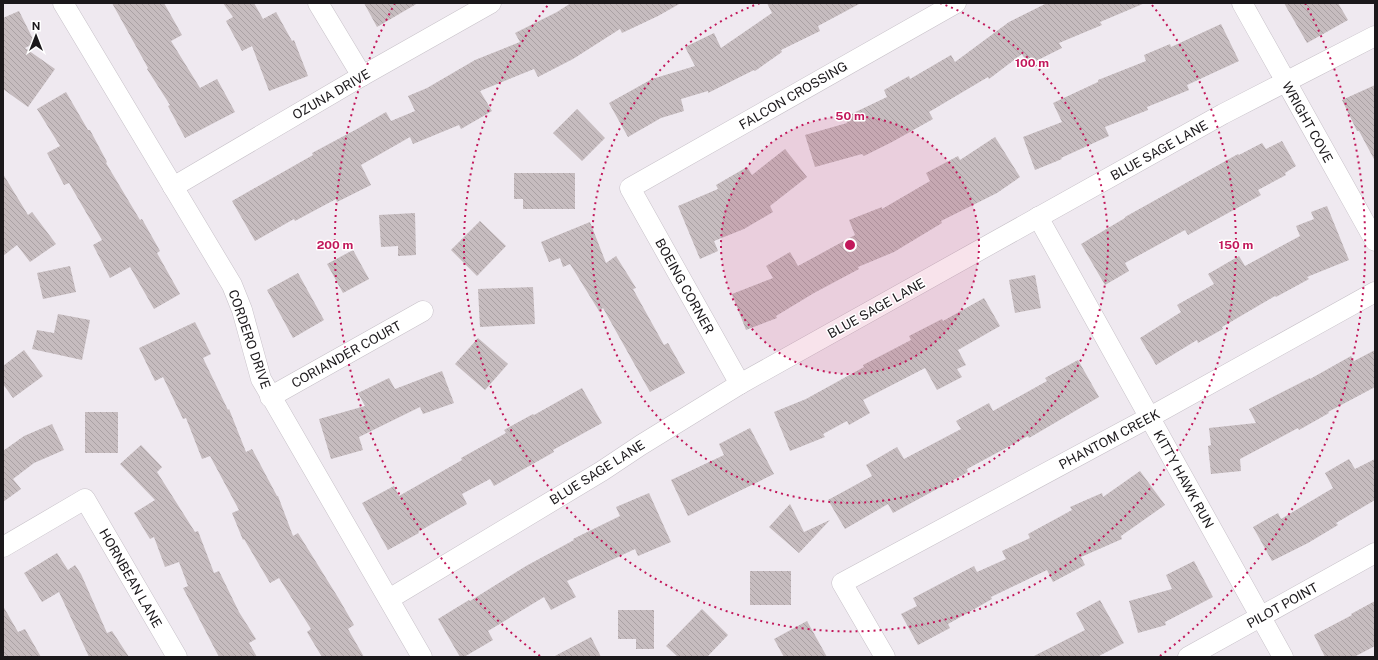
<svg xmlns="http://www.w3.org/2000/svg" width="1378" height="660" font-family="'Public Sans',sans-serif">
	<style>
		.building { fill: url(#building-back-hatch) }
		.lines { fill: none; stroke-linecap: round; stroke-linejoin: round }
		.street-casing { stroke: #c7c1c8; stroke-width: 21 }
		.street { stroke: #fff; stroke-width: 20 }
		.ring { fill: none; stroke: #c2185b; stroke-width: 2; stroke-dasharray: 2 4 }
		.labels { text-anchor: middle; stroke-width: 3; stroke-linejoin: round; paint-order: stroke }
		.street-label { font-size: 13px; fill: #1b181b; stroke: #fff }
		.centre { fill: #c2185b; stroke: #fff; stroke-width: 2 }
		.ring-label { font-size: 12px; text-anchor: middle; font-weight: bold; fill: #c2185b; stroke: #fff; stroke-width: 3; stroke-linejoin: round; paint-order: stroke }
	</style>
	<defs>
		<pattern id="building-back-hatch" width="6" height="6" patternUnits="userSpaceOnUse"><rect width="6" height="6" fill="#c6bcbf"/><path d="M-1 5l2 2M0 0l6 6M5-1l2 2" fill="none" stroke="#aaa1a4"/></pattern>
	</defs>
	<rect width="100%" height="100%" fill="#efe9f0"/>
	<g class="building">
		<polygon points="112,3 164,3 182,35 171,41 200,88 217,79 235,112 185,138 168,106 170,105 147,69 148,68"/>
		<polygon points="223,3 254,3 263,19 276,12 292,41 294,40 308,76 269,91 252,46 242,51 226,21 233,17"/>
		<polygon points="364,3 418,3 377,27"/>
		<polygon points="571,3 681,3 658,16 622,33 620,29 573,59 538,77 534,69 480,91 492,111 461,129 459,125 413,144 410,137 361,165 371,185 337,202 336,199 295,221 294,219 255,241 232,201 313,155 312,153 357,129 386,112 391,121 415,111 408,96 427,88 475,60 520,42 515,33 557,12"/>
		<polygon points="767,3 861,3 818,26 820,31 781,50 782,52 755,71 754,70 708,93 708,91 681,99 684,111 661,118 628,137 609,103 652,79 695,66 685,47 714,33 721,48 772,13"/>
		<polygon points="1047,3 1145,3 1100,22 1102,25 1059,43 1062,48 1028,65 1022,54 989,79 988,77 929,112 933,119 892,142 864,156 862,154 815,167 805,135 847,123 845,117 887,97 884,90 909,76 910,79 951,55 955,62 1009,22"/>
		<polygon points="1284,3 1338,3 1348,20 1307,43"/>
		<polygon points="19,11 35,43 25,48 55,69 28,107 3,89 3,18"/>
		<polygon points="1221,24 1239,61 1187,85 1189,90 1147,107 1148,110 1105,127 1109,136 1061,158 1062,159 1035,170 1023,137 1062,122 1053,103 1098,82 1098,80 1146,61 1144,55 1170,44 1171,47"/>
		<polygon points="1375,85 1375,161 1359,131 1357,131 1342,100"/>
		<polygon points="66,92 88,130 90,130 107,162 106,163 140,220 142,219 160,251 157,253 180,294 154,309 130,267 110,278 93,245 102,240 69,183 64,185 47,153 60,146 37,109"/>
		<polygon points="577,109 605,138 582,161 553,133"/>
		<polygon points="995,137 1020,177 997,193 941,221 942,223 894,252 858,267 859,269 814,293 776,316 777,318 746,330 732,294 773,278 766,266 790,252 798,266 855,235 849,220 882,207 882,209 930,181 926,173 958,156 960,160"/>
		<polygon points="1282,141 1296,166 1285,173 1286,175 1258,190 1261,195 1188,235 1185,230 1125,263 1129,271 1105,285 1081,244 1125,218 1125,217 1238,154 1239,155 1262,143 1266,149"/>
		<polygon points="785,149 807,177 770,206 773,212 744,229 714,241 718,251 700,259 678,206 718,189 716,185 747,167 752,175"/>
		<polygon points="514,173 575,173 575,209 523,209 523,199 514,199"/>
		<polygon points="3,174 28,215 32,212 56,244 30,262 17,245 3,256"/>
		<polygon points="1327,206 1349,260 1307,277 1309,279 1276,297 1275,296 1222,327 1223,329 1198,343 1197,340 1156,365 1140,338 1181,312 1177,305 1214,284 1208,274 1239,256 1245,266 1300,236 1296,226 1314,219 1311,212"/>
		<polygon points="415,213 416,255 398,256 398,246 381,247 379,215"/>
		<polygon points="480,221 506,246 477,276 451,250"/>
		<polygon points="590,222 606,263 616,256 636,288 633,289 664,345 668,343 685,373 650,392 603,308 599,311 570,264 563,267 560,258 549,262 541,242"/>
		<polygon points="353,250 369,279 343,293 327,264"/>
		<polygon points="70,266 76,292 43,299 37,273"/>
		<polygon points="298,273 324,320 293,338 267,290"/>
		<polygon points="1035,275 1041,308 1015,313 1009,280"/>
		<polygon points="533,287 535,324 480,327 478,289"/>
		<polygon points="984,298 1000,326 958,350 966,365 957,369 962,377 937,390 925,368 863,400 870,413 849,425 847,421 823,434 825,437 790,451 774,412 806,399 864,367 863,365 911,340 909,336 942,319 943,321"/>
		<polygon points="58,314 90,320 82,360 32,349 37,330 54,333"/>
		<polygon points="195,322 211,354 203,358 228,410 229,409 246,452 252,449 277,496 278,496 293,536 298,533 339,599 354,625 348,629 364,657 322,657 307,632 311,629 279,578 270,583 244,539 243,540 232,513 239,510 210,456 202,459 186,418 183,419 163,377 155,381 139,348"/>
		<polygon points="478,338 508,364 485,390 455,364"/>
		<polygon points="24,350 43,376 13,398 3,384 3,366"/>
		<polygon points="1375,350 1375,387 1328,412 1329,413 1299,430 1298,428 1240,459 1241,471 1211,474 1208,446 1211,445 1209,428 1256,423 1249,409 1310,378 1310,379 1351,356 1354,361"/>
		<polygon points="1078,360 1099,397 1029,438 1028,436 967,469 968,472 893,513 888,504 845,529 828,500 872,476 866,465 897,447 904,459 961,429 956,421 989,403 993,411 1047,381 1045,378"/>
		<polygon points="442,371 454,403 423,414 420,407 359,437 363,450 331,459 319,419 365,406 358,393 389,378 395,389"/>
		<polygon points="582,388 602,423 553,450 554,452 494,486 490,479 462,494 467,504 418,532 419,533 388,550 362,503 394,486 399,496 462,460 461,458 506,433 504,430 533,414 534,415"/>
		<rect x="85" y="412" width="33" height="41"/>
		<polygon points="52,424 64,450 34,463 13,479 21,489 3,502 3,451 24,436"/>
		<polygon points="750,428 774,474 688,516 671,480 724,455 719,444"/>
		<polygon points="141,445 162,467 157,472 195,532 198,531 214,573 219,571 239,612 256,639 249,643 257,657 219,657 183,588 188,586 179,562 165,567 154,537 150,539 134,513 155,500 120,464"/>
		<polygon points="1349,459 1355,469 1375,459 1375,500 1336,523 1338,525 1308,543 1272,561 1253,527 1278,513 1281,519 1333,488 1325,473"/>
		<polygon points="1140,471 1165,505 1121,536 1122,539 1081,557 1085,565 1053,582 1047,570 991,597 992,599 948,624 950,628 918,645 901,614 917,606 913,598 974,566 977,572 1006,559 1002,551 1030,538 1028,534 1072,510 1070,507 1102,493 1103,497"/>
		<polygon points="649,493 671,542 638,556 635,549 567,581 576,597 551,610 544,597 488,631 493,640 464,657 460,657 438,619 469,600 470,601 526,566 574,540 573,539 620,516 616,507"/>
		<polygon points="790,504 804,532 830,520 799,553 769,527"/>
		<polygon points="57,553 68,570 75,565 81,574 107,633 112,631 129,657 89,657 59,592 42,602 24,573"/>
		<polygon points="1194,561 1213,597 1165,622 1166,625 1138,633 1129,601 1172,589 1166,575"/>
		<rect x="750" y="571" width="41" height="34"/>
		<polygon points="1100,600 1124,643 1097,657 1032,657 1085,630 1076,613"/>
		<polygon points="1375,601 1375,646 1354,657 1325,657 1314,635 1352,615 1351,614"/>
		<polygon points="3,606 18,632 25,629 41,657 3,657"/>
		<polygon points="702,609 728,635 707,657 678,657 666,646"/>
		<polygon points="618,610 654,610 654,649 636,649 636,639 618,639"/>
		<polygon points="807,621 827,657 784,657 774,639"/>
		<polygon points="591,637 601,657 553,657"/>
	</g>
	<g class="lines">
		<g class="street-casing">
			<g id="street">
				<polyline points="63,3 232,285 242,310 261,379 422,657"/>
				<polyline points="318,3 362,76"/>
				<polyline points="1242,3 1375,241"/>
				<polyline points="173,187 362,76 491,3"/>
				<polyline points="1038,217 1283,657"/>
				<polyline points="740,384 630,188 956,3"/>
				<polyline points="270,397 423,311"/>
				<polyline points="3,547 85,499 177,657"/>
				<polyline points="389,599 602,471 641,445 740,384 1223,114 1375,36"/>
				<polyline points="885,657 842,583 1150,417 1375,292"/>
				<polyline points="1188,657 1375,553"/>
			</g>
		</g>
		<use href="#street" class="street"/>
	</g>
	<circle cx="850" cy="245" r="129" fill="#c2185b" fill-opacity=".12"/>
	<g class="ring">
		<circle cx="850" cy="245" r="129"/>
		<path d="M940 3A258 258 0 1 1 760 3"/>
		<path d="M1152 5A386 386 0 1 1 548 5"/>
		<path d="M540 656A515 515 0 0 1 395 3M1305 3A515 515 0 0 1 1160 656"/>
	</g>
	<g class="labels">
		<g class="street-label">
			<text transform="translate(331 94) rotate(-30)" y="5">OZUNA DRIVE</text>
			<text transform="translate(793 95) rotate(-30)" y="5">FALCON CROSSING</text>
			<text transform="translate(1308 122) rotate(61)" y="5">WRIGHT COVE</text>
			<text transform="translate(1159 150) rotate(-29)" y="5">BLUE SAGE LANE</text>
			<text transform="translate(685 286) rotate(61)" y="5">BOEING CORNER</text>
			<text transform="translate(876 308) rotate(-29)" y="5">BLUE SAGE LANE</text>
			<text transform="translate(250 339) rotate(71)" y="5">CORDERO DRIVE</text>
			<text transform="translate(346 354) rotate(-29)" y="5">CORIANDER COURT</text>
			<text transform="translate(1109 439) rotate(-28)" y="5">PHANTOM CREEK</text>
			<text transform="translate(597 472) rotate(-32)" y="5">BLUE SAGE LANE</text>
			<text transform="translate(1184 479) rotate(61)" y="5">KITTY HAWK RUN</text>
			<text transform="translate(131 578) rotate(60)" y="5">HORNBEAN LANE</text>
			<text transform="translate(1282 605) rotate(-29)" y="5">PILOT POINT</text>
		</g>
	</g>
	<circle cx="850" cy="245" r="6" class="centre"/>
	<g class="ring-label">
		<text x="1032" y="67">100 m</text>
		<text x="850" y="120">50 m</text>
		<text x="1236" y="249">150 m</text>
		<text x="335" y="249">200 m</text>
	</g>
	<rect width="1378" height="660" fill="none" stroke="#1b181b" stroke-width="8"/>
	<g transform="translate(36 36)" stroke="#ffffff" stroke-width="3" paint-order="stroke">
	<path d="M0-3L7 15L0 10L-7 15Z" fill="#1b181b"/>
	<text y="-6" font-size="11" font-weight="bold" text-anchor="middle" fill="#1b181b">N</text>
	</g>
</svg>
